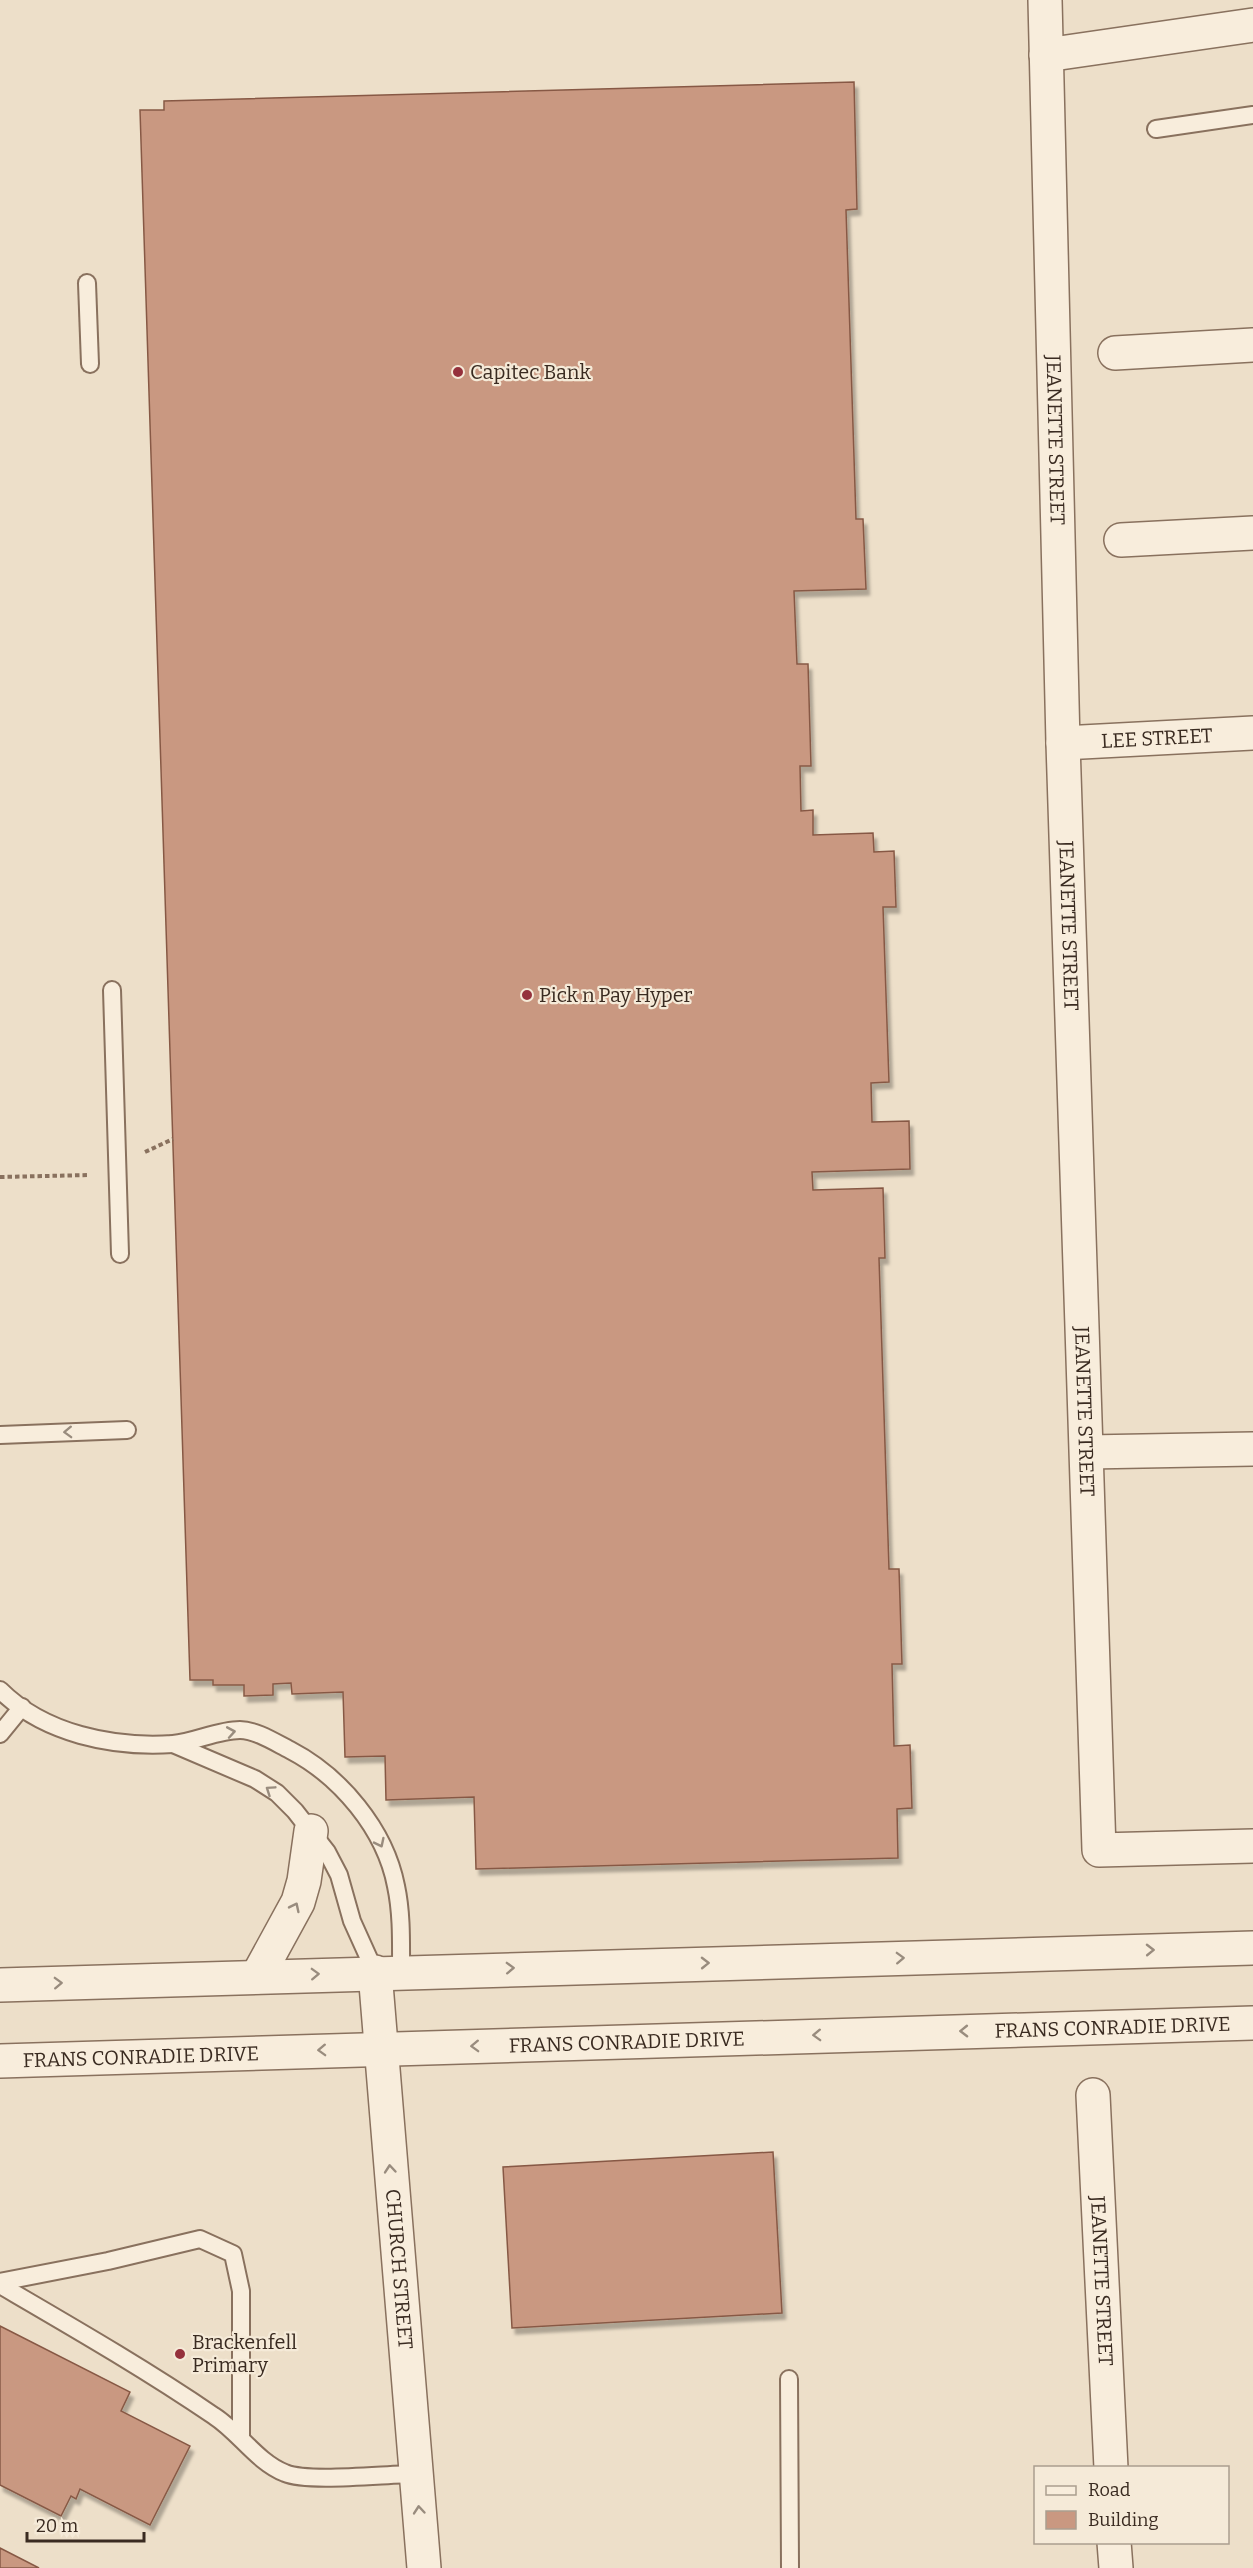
<svg xmlns="http://www.w3.org/2000/svg" width="1253" height="2568" font-family="Bitter,serif">
	<style>
		.building { fill: #c99881; stroke: #875945; stroke-width: 1.5; filter: url(#shadow) }
		.lines { fill: none; stroke-linecap: round; stroke-linejoin: round }
		.service-casing { stroke: #89715e; stroke-width: 20 }
		.minor-casing { stroke: #89715e; stroke-width: 36 }
		.tertiary-casing { stroke: #89715e; stroke-width: 36 }
		.path { stroke: #89715e; stroke-width: 4; stroke-dasharray: 4.5 3; stroke-linecap: butt }
		.service { stroke: #f8eddc; stroke-width: 16 }
		.minor { stroke: #f8eddc; stroke-width: 33 }
		.tertiary { stroke: #f8eddc; stroke-width: 33 }
		.oneway { stroke: #998c7e }
		.poi-dot { fill: #95313c; stroke: #f5ead8; stroke-width: 2 }
		.labels { text-anchor: middle; stroke-width: 4.5; stroke-linejoin: round; paint-order: stroke }
		.poi-label { font-size: 20px; fill: #3a2b21; stroke: #f5ead8; text-anchor: start }
		.street-label { font-size: 20px; fill: #3a2b21; stroke: #f5ead8 }
	</style>
	<defs>
		<filter id="shadow"><feDropShadow dx="3.5" dy="6" stdDeviation="1.5" flood-color="#0004"/></filter>
	</defs>
	<rect width="100%" height="100%" fill="#eddfc9"/>
	<g class="building">
		<polygon points="854,82 857,209 846,210 856,519 863,519 866,589 794,591 797,664 808,664 811,766 800,766 801,811 813,810 813,835 873,833 874,852 894,851 896,907 883,907 889,1082 871,1083 872,1122 909,1121 910,1169 812,1172 813,1190 883,1188 885,1258 879,1258 889,1569 899,1569 902,1664 892,1664 894,1746 910,1745 912,1808 897,1809 898,1858 476,1869 474,1797 386,1800 385,1756 345,1757 343,1692 292,1694 291,1683 273,1684 273,1695 244,1696 244,1685 213,1685 213,1680 190,1680 140,110 164,110 164,101"/>
		<polygon points="773,2152 782,2313 512,2328 503,2167"/>
		<polygon points="0,2326 130,2392 121,2411 190,2446 150,2525 80,2489 76,2499 71,2496 61,2516 0,2485"/>
		<polygon points="0,2548 39,2568 0,2568"/>
	</g>
	<g class="lines">
		<g class="service-casing">
			<g id="service">
				<polyline points="1156,129 1253,115"/>
				<polyline points="87,283 90,364"/>
				<polyline points="112,990 120,1254"/>
				<polyline points="0,1435 127,1430"/>
				<path d="M0,1690c44,44 113,58 173,54 22,-2 45,-14 67,-14 16,0 36,13 50,20 50,26 95,79 106,136 6,28 5,57 5,86"/>
				<polyline points="0,1734 22,1707"/>
				<polyline points="173,1744 255,1779 277,1793 295,1811 327,1852 339,1875 352,1921 375,1972"/>
				<polyline points="0,2282 108,2261 200,2239 233,2254 241,2291 241,2438"/>
				<path d="M0,2285c72,42 145,84 214,131 25,16 43,46 71,57 23,10 101,1 131,1"/>
				<polyline points="789,2379 790,2568"/>
			</g>
		</g>
		<g class="minor-casing">
			<g id="minor">
				<path id="s1" d="M1045,0l18,743 36,1107 154,-4"/>
				<polyline points="1046,55 1253,25"/>
				<polyline points="1115,353 1253,345"/>
				<polyline points="1121,540 1253,533"/>
				<path id="s2" d="M1063,743l190,-10"/>
				<polyline points="1088,1452 1253,1449"/>
				<path id="s3" d="M375,1972l49,596"/>
				<path id="s4" d="M1093,2095l18,373"/>
				<polyline points="1114,2542 1116,2568"/>
			</g>
		</g>
		<g class="tertiary-casing">
			<g id="tertiary">
				<polyline points="257,1977 298,1902 304,1881 311,1831"/>
				<polyline points="0,1985 1253,1948"/>
				<path id="s5" d="M0,2061l1253,-38"/>
			</g>
		</g>
		<g class="path">
			<polyline points="145,1152 173,1139"/>
			<polyline points="0,1177 89,1175"/>
		</g>
		<use href="#service" class="service"/>
		<use href="#minor" class="minor"/>
		<use href="#tertiary" class="tertiary"/>
	</g>
	<defs><path id="oneway-chevron" d="M-2-3.5L2.5 0L-2 3.5" fill="none" stroke-width="1.6" stroke-linecap="round" stroke-linejoin="round" transform="scale(1.5)"/></defs>
	<g class="oneway">
		<use href="#oneway-chevron" transform="translate(68 1432) rotate(178)"/>
		<use href="#oneway-chevron" transform="translate(231 1732) rotate(-10)"/>
		<use href="#oneway-chevron" transform="translate(270 1790) rotate(-146)"/>
		<use href="#oneway-chevron" transform="translate(380 1843) rotate(64)"/>
		<use href="#oneway-chevron" transform="translate(295 1907) rotate(-64)"/>
		<use href="#oneway-chevron" transform="translate(1150 1950) rotate(-1)"/>
		<use href="#oneway-chevron" transform="translate(900 1958) rotate(-2)"/>
		<use href="#oneway-chevron" transform="translate(705 1963) rotate(-1)"/>
		<use href="#oneway-chevron" transform="translate(510 1968) rotate(-2)"/>
		<use href="#oneway-chevron" transform="translate(315 1974) rotate(-2)"/>
		<use href="#oneway-chevron" transform="translate(58 1983) rotate(-2)"/>
		<use href="#oneway-chevron" transform="translate(964 2031) rotate(179)"/>
		<use href="#oneway-chevron" transform="translate(817 2035) rotate(178)"/>
		<use href="#oneway-chevron" transform="translate(475 2046) rotate(178)"/>
		<use href="#oneway-chevron" transform="translate(322 2050) rotate(178)"/>
		<use href="#oneway-chevron" transform="translate(390 2169) rotate(-95)"/>
		<use href="#oneway-chevron" transform="translate(419 2510) rotate(-95)"/>
	</g>
	<g class="poi-dot">
		<circle cx="458" cy="372" r="6"/>
		<circle cx="527" cy="995" r="6"/>
		<circle cx="180" cy="2354" r="6"/>
	</g>
	<g class="labels">
		<g class="poi-label">
			<text x="470" y="379">Capitec Bank</text>
			<text x="539" y="1002">Pick n Pay Hyper</text>
			<text x="192" y="2349">Brackenfell<tspan x="192" dy="23">Primary</tspan></text>
		</g>
		<g class="street-label">
			<text dy="7" stroke="none"><textPath href="#s1" startOffset="440">JEANETTE STREET</textPath></text>
			<text dy="7" stroke="none"><textPath href="#s2" startOffset="94">LEE STREET</textPath></text>
			<text dy="7" stroke="none"><textPath href="#s1" startOffset="926">JEANETTE STREET</textPath></text>
			<text dy="7" stroke="none"><textPath href="#s1" startOffset="1412">JEANETTE STREET</textPath></text>
			<text dy="7" stroke="none"><textPath href="#s5" startOffset="1113">FRANS CONRADIE DRIVE</textPath></text>
			<text dy="7" stroke="none"><textPath href="#s5" startOffset="627">FRANS CONRADIE DRIVE</textPath></text>
			<text dy="7" stroke="none"><textPath href="#s5" startOffset="141">FRANS CONRADIE DRIVE</textPath></text>
			<text dy="7" stroke="none"><textPath href="#s3" startOffset="298">CHURCH STREET</textPath></text>
			<text dy="7" stroke="none"><textPath href="#s4" startOffset="186">JEANETTE STREET</textPath></text>
		</g>
	</g>
	<rect x="1034" y="2466" width="195" height="78" fill="#f5ead8" stroke="#aa9e8f" stroke-width="1.5"/>
	<rect x="1046" y="2486" width="30" height="9" fill="#f8eddc" stroke="#aa9e8f" stroke-width="1.5"/>
	<text x="1088" y="2496" font-size="18" fill="#3a2b21">Road</text>
	<rect x="1046" y="2511" width="30" height="18" fill="#c99881" stroke="#aa9e8f" stroke-width="1.5"/>
	<text x="1088" y="2526" font-size="18" fill="#3a2b21">Building</text>
	<path d="M27 2532v9h117v-9" fill="none" stroke="#3a2b21" stroke-width="3"/>
	<text x="36" y="2532" font-size="18" fill="#3a2b21" stroke="#f5ead8" stroke-width="4.5" paint-order="stroke">20 m</text>
</svg>
